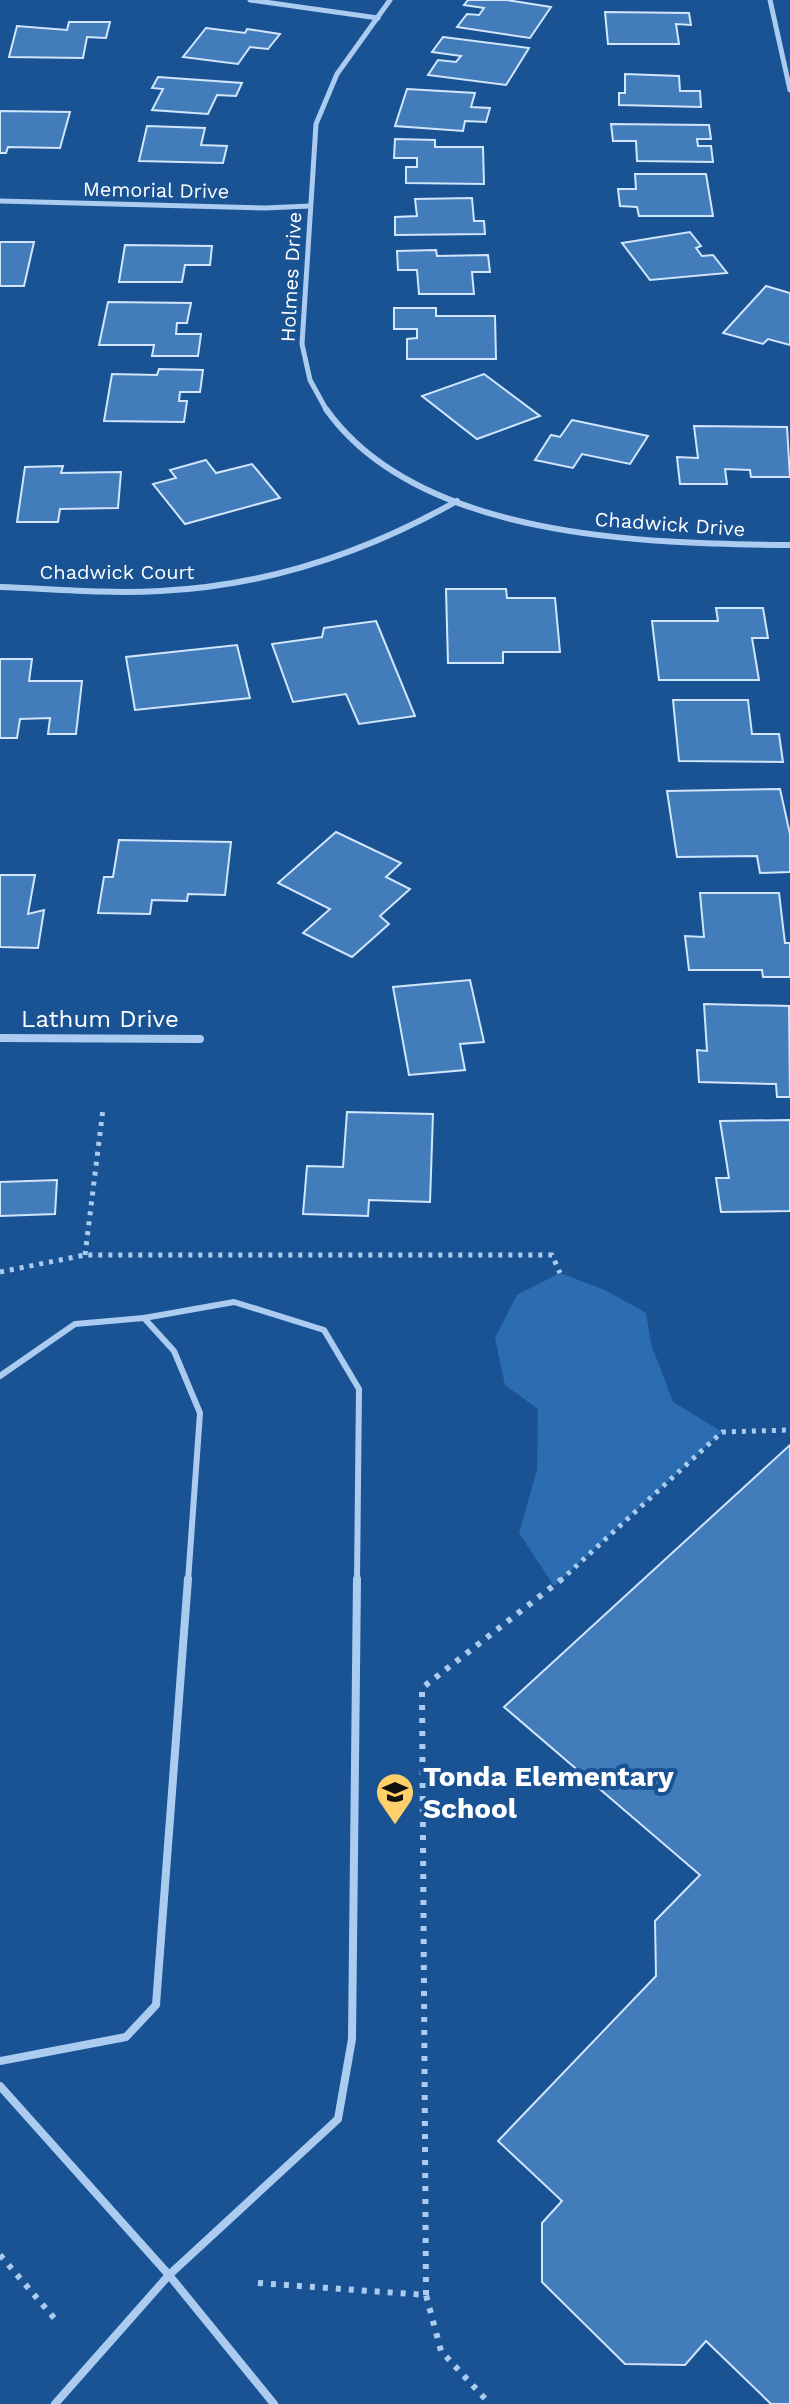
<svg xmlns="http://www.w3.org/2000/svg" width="790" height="2404" font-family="'Work Sans',sans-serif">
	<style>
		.green { fill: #2c6db2 }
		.building { fill: #427cbb; stroke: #d1e6fb; stroke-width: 2 }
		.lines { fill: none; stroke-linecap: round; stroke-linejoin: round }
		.path-far1 { stroke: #abccf0; stroke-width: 5; stroke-dasharray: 4 6; stroke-linecap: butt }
		.path { stroke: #abccf0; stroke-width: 6; stroke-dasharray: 5 8; stroke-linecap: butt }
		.service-far1 { stroke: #abccf0; stroke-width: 6 }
		.service { stroke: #abccf0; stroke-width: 8 }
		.minor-far2 { stroke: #abccf0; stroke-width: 5 }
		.minor-far1 { stroke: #abccf0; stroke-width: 6 }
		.minor { stroke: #abccf0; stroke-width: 8 }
		.labels { text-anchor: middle; stroke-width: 8; stroke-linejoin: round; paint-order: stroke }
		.far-street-label { font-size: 20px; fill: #fff; stroke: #1a5394 }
		.street-label { font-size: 24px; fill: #fff; stroke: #1a5394 }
		.near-poi-label { font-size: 28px; font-weight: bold; fill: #fff; stroke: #1a5394; text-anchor: start }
	</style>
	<rect width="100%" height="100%" fill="#1a5394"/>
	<polygon class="green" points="560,1273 605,1290 646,1313 651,1344 673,1402 722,1432 554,1586 519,1533 537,1470 538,1409 505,1385 495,1338 517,1295"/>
	<g class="building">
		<polygon points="468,0 507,0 551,7 530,38 457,27 467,14 479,15 484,8 464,5"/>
		<polygon points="605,12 689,13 691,25 676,24 679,44 608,44"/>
		<polygon points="69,22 110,22 106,38 87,37 83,58 9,57 17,26 67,30"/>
		<polygon points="206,28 245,33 247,29 280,34 268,49 250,47 238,64 183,57"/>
		<polygon points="443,37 529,48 506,85 428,75 438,60 456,62 461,56 432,52"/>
		<polygon points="625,74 679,76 680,91 700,91 701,107 619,105 619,93 625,93"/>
		<polygon points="158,77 242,83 236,96 217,95 208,114 152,110 163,89 152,88"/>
		<polygon points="407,89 475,93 471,107 490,108 486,122 465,121 463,131 395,126"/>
		<polygon points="0,111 70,112 60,148 8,147 6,153 0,153"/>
		<polygon points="611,124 709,125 711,139 697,139 698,146 711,146 713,162 637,161 636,141 613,141"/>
		<polygon points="147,126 205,128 201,145 227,146 223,163 139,161"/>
		<polygon points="395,139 435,140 435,147 483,147 484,184 406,183 406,167 417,167 417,158 394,158"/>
		<polygon points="635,174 706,174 713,216 639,216 637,207 620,206 618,189 636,189"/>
		<polygon points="472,198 474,221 484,221 485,234 395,235 395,217 417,216 415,199"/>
		<polygon points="690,232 701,246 696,248 702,256 713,255 727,273 650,280 622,243"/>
		<polygon points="0,242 34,242 24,286 0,286"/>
		<polygon points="125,245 212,246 210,265 185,265 182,282 119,282"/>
		<polygon points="436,250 437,256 488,255 490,272 472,272 474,294 419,294 417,270 398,270 397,251"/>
		<polygon points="766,286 790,293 790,345 768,339 763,344 723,333"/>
		<polygon points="108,302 191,303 187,323 177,323 176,334 201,334 198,356 152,356 154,345 99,345"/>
		<polygon points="394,308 436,308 436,316 495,316 496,359 407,359 407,339 417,338 417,329 394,329"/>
		<polygon points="159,369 203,370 200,392 180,392 179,401 187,401 184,422 104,421 112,374 157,375"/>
		<polygon points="484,374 540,416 477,439 422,396"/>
		<polygon points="572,420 648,436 630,464 582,454 573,468 535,460 551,435 560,437"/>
		<polygon points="694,426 787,427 790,477 751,477 750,470 725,469 727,484 680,484 677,457 698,458"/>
		<polygon points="206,460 216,473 252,464 280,498 185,524 153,484 176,478 170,470"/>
		<polygon points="63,466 61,473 121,472 118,508 60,509 58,522 17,522 25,467"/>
		<polygon points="446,589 506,589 507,598 555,598 560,652 503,652 503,663 448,663"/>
		<polygon points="716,608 763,608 768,638 752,638 759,680 659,680 652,621 718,621"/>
		<polygon points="376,621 415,716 359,724 346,694 293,702 272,644 322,637 324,628"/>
		<polygon points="237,645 250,698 135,710 126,657"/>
		<polygon points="0,659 32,659 29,681 82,681 76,734 48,734 50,718 20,719 17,738 0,738"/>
		<polygon points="673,700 748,700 752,734 779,734 783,762 679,761"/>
		<polygon points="780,789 790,834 790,872 760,873 757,856 677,857 667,791"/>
		<polygon points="336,832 401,863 386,877 410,889 380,916 389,924 352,957 303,933 330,909 278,883"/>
		<polygon points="119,840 231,842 225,895 188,894 187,901 152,900 150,914 98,913 104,877 113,877"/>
		<polygon points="0,875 35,875 28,914 44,910 38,948 0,947"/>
		<polygon points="700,893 779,893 785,943 790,943 790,977 763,977 762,970 689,970 685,936 704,937"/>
		<polygon points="470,980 484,1042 460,1044 465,1070 409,1075 393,987"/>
		<polygon points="704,1004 789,1006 790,1097 777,1097 776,1084 699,1082 697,1050 707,1051"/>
		<polygon points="347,1112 433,1114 430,1202 369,1200 368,1216 303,1214 307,1166 343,1167"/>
		<polygon points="790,1120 790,1211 721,1212 716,1178 729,1178 720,1121"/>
		<polygon points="57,1180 55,1214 0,1216 0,1182"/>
		<polygon points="790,1445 790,2404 771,2404 706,2341 685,2365 625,2364 542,2282 542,2223 562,2201 498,2141 656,1976 655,1921 700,1875 504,1707"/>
	</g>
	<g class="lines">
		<g class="path-far1">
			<polyline points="85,1255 103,1109"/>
			<polyline points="0,1272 85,1255 552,1255 560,1273"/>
			<polyline points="560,1581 722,1432 790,1430"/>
		</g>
		<g class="path">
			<polyline points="0,2255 55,2319"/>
			<polyline points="258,2283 426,2295 441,2351 490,2404"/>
			<polyline points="426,2295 422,1688 562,1579"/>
		</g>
		<g class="service-far1">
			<polyline points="144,1318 174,1351 200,1413 188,1581"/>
			<polyline points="0,1376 75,1324 144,1318 234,1302 324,1330 359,1389 357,1581"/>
		</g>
		<g class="service">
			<polyline points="0,2061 126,2037 156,2005 188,1579"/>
			<polyline points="0,2086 169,2275 274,2404"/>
			<polyline points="55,2404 169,2275 338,2119 352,2039 357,1579"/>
		</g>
		<g class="minor-far2">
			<polyline points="250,0 378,18"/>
			<polyline points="770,0 790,90"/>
			<polyline points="0,201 265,208 310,206"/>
			<polyline points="327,411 310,380 302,344 316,124 337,74 390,0"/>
		</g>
		<g class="minor-far1">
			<path d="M326,409c92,130 320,135 464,136"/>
			<path d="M0,587c53,2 107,7 160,4 106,-5 205,-38 297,-90"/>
		</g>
		<polyline class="minor" points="0,1038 200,1039"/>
	</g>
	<defs>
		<g id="school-pin" transform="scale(2)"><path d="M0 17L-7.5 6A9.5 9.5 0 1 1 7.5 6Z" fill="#ffcf69" stroke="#1a5394"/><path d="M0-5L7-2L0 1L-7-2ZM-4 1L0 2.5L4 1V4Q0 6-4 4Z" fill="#111"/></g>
	</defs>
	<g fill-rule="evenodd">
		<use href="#school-pin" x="395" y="1792"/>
	</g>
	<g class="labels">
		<g class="far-street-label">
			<text transform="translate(156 190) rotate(1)" y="7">Memorial Drive</text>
			<text transform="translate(291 277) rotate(-87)" y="7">Holmes Drive</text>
			<text transform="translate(670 524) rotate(4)" y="7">Chadwick Drive</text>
			<text x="117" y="579">Chadwick Court</text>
		</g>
		<g class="street-label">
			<text x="100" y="1027">Lathum Drive</text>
		</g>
		<g class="near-poi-label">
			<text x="423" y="1786">Tonda Elementary<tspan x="423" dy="32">School</tspan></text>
		</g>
	</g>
</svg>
